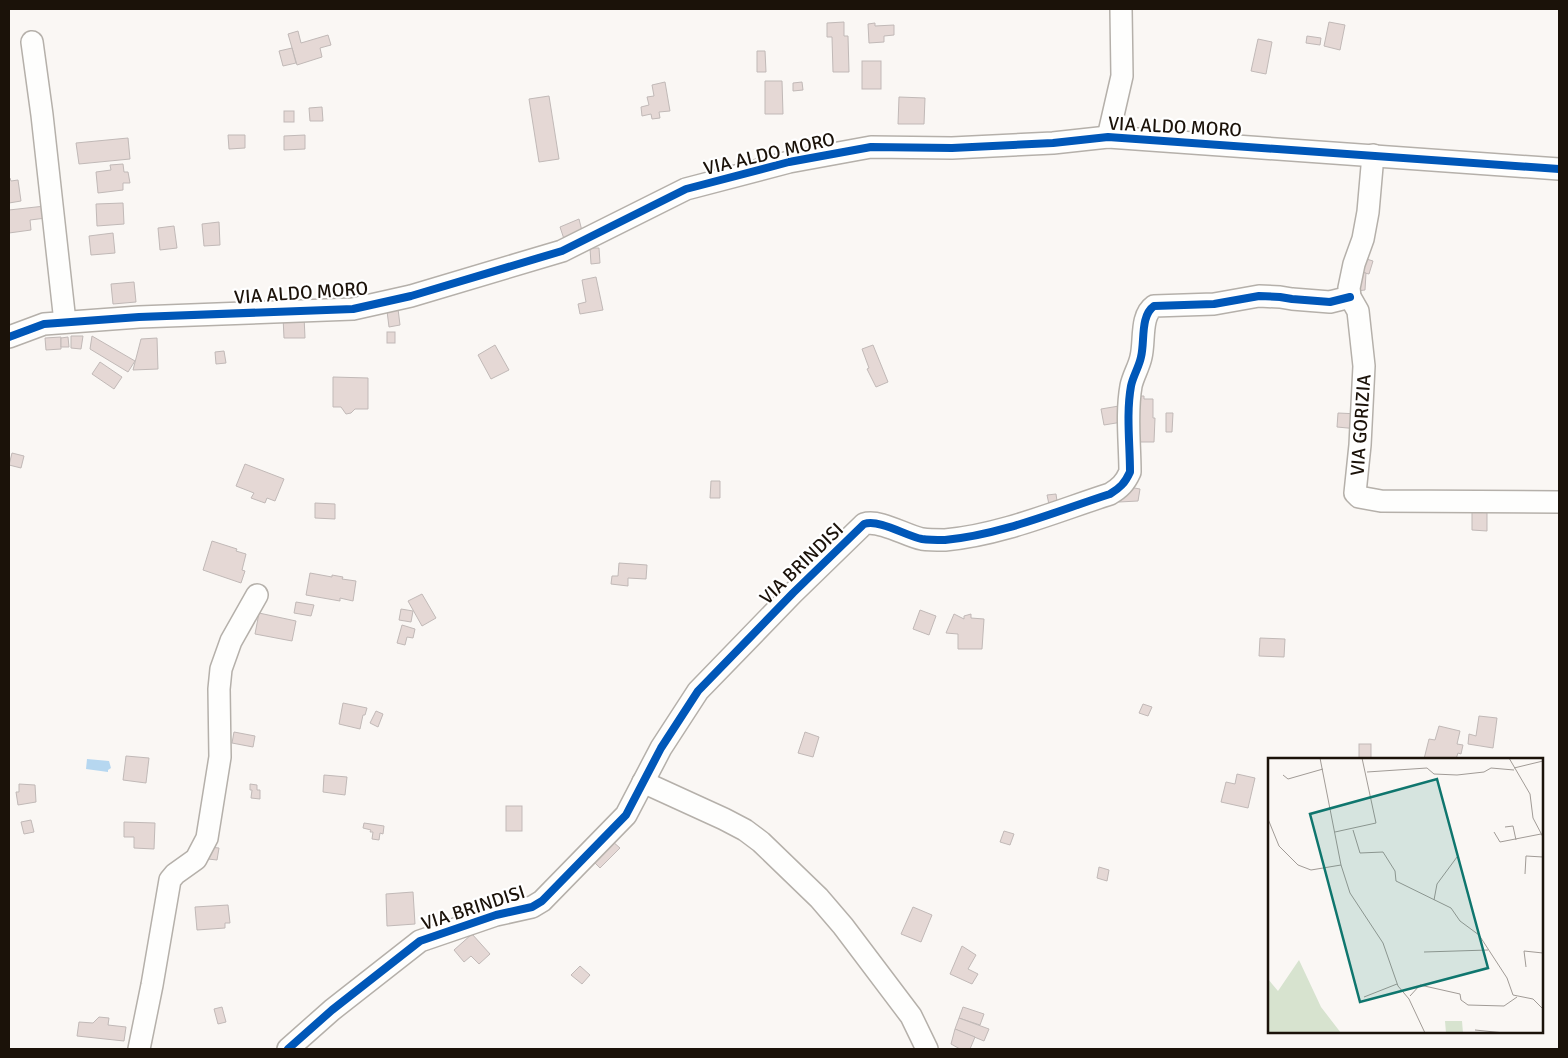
<svg xmlns="http://www.w3.org/2000/svg" width="1568" height="1058" font-family="Signika,sans-serif">
	<style>
		.water { fill: #b6d7f0 }
		.building { fill: #e5d8d5; stroke: #c1b9b7 }
		.lines { fill: none; stroke-linecap: round; stroke-linejoin: round }
		.minor-casing { stroke: #b5b0aa; stroke-width: 24 }
		.minor { stroke: #fefefd; stroke-width: 21 }
		.cycleway-casing { stroke: #fff; stroke-width: 11 }
		.cycleway { stroke: #0057b8; stroke-width: 8 }
		.labels { text-anchor: middle; stroke-width: 4.5; stroke-linejoin: round; paint-order: stroke }
		.street-label { font-size: 19px; fill: #1b1209; stroke: #fff }
		.inset-road { fill: none; stroke: #a19b96; stroke-width: 1 }
		.view { fill: #0f766e; fill-opacity: 0.15; stroke: #0f766e; stroke-width: 2.5 }
		.inset-edge { fill: none; stroke: #1b1209; stroke-width: 2.5 }
	</style>
	<rect width="100%" height="100%" fill="#faf7f4"/>
	<polygon class="water" points="87,759 109,761 111,768 108,770 108,772 86,769"/>
	<g class="building">
		<polygon points="844,22 844,36 848,36 849,72 833,72 832,37 827,37 827,23"/>
		<polygon points="1329,22 1345,25 1340,50 1324,46"/>
		<polygon points="875,23 875,26 894,25 894,35 884,36 884,42 869,43 868,24"/>
		<polygon points="298,31 301,43 328,35 331,45 320,48 322,57 297,65 288,34"/>
		<polygon points="1307,36 1321,38 1320,45 1306,43"/>
		<polygon points="1258,39 1272,42 1266,74 1251,71"/>
		<polygon points="292,48 296,63 283,66 279,51"/>
		<polygon points="757,51 765,51 766,72 757,72"/>
		<rect x="862" y="61" width="19" height="28"/>
		<polygon points="765,81 782,81 783,114 765,114"/>
		<polygon points="665,82 670,111 659,112 660,118 652,119 651,114 642,116 641,107 649,105 647,97 654,96 652,85"/>
		<polygon points="802,82 803,90 793,91 793,83"/>
		<polygon points="549,96 559,159 539,162 529,99"/>
		<polygon points="899,97 925,98 924,124 898,124"/>
		<polygon points="322,107 323,121 310,121 309,108"/>
		<rect x="284" y="111" width="10" height="11"/>
		<polygon points="228,135 245,135 245,148 229,149"/>
		<polygon points="305,135 305,149 284,150 284,136"/>
		<polygon points="128,138 130,159 79,164 76,143"/>
		<polygon points="123,164 124,172 128,172 130,183 123,183 123,190 98,193 96,172 111,170 110,165"/>
		<polygon points="9,178 10,178 11,181 18,180 21,201 9,203"/>
		<polygon points="123,203 124,224 97,226 96,204"/>
		<polygon points="45,206 46,218 30,220 31,230 9,233 9,210"/>
		<polygon points="579,219 582,231 564,239 560,227"/>
		<polygon points="219,222 220,245 204,246 202,224"/>
		<polygon points="174,226 177,248 160,250 158,228"/>
		<polygon points="113,233 115,253 91,255 89,236"/>
		<polygon points="590,248 599,248 600,263 591,264"/>
		<polygon points="1360,257 1373,261 1369,274 1356,271"/>
		<polygon points="1356,271 1366,273 1365,290 1356,291"/>
		<polygon points="596,277 603,310 580,314 578,304 586,302 582,280"/>
		<polygon points="134,282 136,302 113,304 111,284"/>
		<polygon points="398,309 400,325 389,327 387,311"/>
		<polygon points="304,316 305,338 284,338 283,317"/>
		<rect x="387" y="332" width="8" height="11"/>
		<polygon points="71,336 83,336 81,349 71,348"/>
		<polygon points="92,336 135,361 128,372 90,349"/>
		<polygon points="61,337 61,349 46,350 45,338"/>
		<polygon points="68,337 69,347 61,347 61,338"/>
		<polygon points="157,338 158,369 133,370 141,339"/>
		<polygon points="495,345 509,370 491,379 478,355"/>
		<polygon points="873,345 888,382 876,387 867,369 869,368 862,349"/>
		<polygon points="224,351 226,363 216,364 215,352"/>
		<polygon points="100,362 122,377 114,389 92,374"/>
		<polygon points="333,377 368,378 368,409 355,409 351,413 346,414 341,407 333,407"/>
		<polygon points="1137,396 1144,396 1144,399 1153,399 1153,418 1155,418 1154,442 1136,442"/>
		<polygon points="1125,405 1128,421 1104,425 1101,409"/>
		<polygon points="1166,413 1173,413 1172,432 1166,432"/>
		<polygon points="1338,413 1359,414 1358,429 1337,427"/>
		<polygon points="12,453 24,456 21,468 9,465"/>
		<polygon points="245,464 284,479 275,501 267,498 265,503 251,498 254,493 236,486"/>
		<polygon points="711,481 720,481 720,498 710,498"/>
		<polygon points="1129,487 1140,489 1138,501 1119,502 1115,499"/>
		<polygon points="1056,494 1058,508 1050,509 1047,495"/>
		<polygon points="315,503 335,504 335,519 315,518"/>
		<polygon points="1472,507 1487,507 1487,531 1472,530"/>
		<polygon points="212,541 237,549 236,551 246,554 242,570 245,571 241,583 203,570"/>
		<polygon points="619,563 647,565 646,579 628,578 628,586 611,584 612,576 618,576"/>
		<polygon points="310,573 332,577 332,575 343,577 342,579 356,581 353,601 340,598 340,601 306,595"/>
		<polygon points="422,594 436,618 422,626 408,601"/>
		<polygon points="296,602 314,605 311,616 294,613"/>
		<polygon points="401,609 413,611 411,622 399,620"/>
		<polygon points="920,610 936,616 929,635 913,629"/>
		<polygon points="259,613 296,621 292,641 255,634"/>
		<polygon points="954,614 964,619 964,616 971,614 971,618 984,619 982,649 958,649 958,634 946,633"/>
		<polygon points="402,625 415,629 413,638 407,637 405,645 397,643"/>
		<polygon points="1260,638 1285,639 1284,657 1259,656"/>
		<polygon points="343,703 367,708 365,715 363,715 360,729 339,724"/>
		<polygon points="1143,704 1152,707 1148,716 1139,713"/>
		<polygon points="376,711 383,714 378,727 370,723"/>
		<polygon points="1479,716 1497,718 1493,748 1468,744 1469,734 1476,736"/>
		<polygon points="1439,726 1460,731 1457,744 1463,745 1461,754 1458,753 1456,759 1424,759 1429,739 1435,740"/>
		<polygon points="234,732 255,736 253,747 232,743"/>
		<polygon points="805,732 819,737 813,757 798,753"/>
		<rect x="1359" y="744" width="12" height="15"/>
		<polygon points="126,756 149,758 146,783 123,780"/>
		<polygon points="1237,774 1255,778 1248,808 1221,802 1226,782 1235,784"/>
		<polygon points="324,775 347,777 345,795 323,792"/>
		<polygon points="19,784 35,785 36,802 18,805 16,792 19,792"/>
		<polygon points="250,784 257,785 257,790 260,790 260,799 251,798 252,790 250,790"/>
		<rect x="506" y="806" width="16" height="25"/>
		<polygon points="31,820 34,832 24,834 21,822"/>
		<polygon points="124,822 155,823 154,849 134,848 134,837 124,837"/>
		<polygon points="364,823 384,826 383,834 380,833 379,840 372,839 373,832 370,832 371,830 363,828"/>
		<polygon points="1004,831 1014,834 1010,845 1000,842"/>
		<polygon points="612,841 620,848 600,868 590,858"/>
		<polygon points="209,847 219,848 217,860 208,859"/>
		<polygon points="1099,867 1109,870 1107,881 1097,878"/>
		<polygon points="413,892 415,924 387,926 386,894"/>
		<polygon points="228,905 230,923 225,923 225,928 197,930 195,907"/>
		<polygon points="913,907 932,915 921,942 901,934"/>
		<polygon points="472,934 490,954 479,964 471,956 464,962 454,950"/>
		<polygon points="962,946 976,955 968,969 978,974 972,984 950,974"/>
		<polygon points="580,966 590,975 582,984 571,975"/>
		<polygon points="222,1007 226,1022 218,1024 214,1009"/>
		<polygon points="963,1007 984,1014 980,1025 959,1018"/>
		<polygon points="99,1017 109,1018 108,1025 126,1027 124,1041 77,1036 79,1022 93,1023"/>
		<polygon points="959,1018 989,1029 984,1041 955,1029"/>
		<polygon points="955,1029 975,1037 970,1049 960,1049 951,1044"/>
	</g>
	<g class="lines">
		<g class="minor-casing">
			<g id="minor">
				<polyline points="32,42 42,115 65,322"/>
				<polyline points="1108,137 1122,76 1121,9"/>
				<polyline points="1373,155 1368,212 1363,239 1354,264 1349,288 1350,297 1358,311 1364,366 1360,445 1355,493 1359,497 1381,501 1559,502"/>
				<polyline points="9,337 44,324 139,317 353,309 411,296 562,251 686,189 789,162 871,147 952,148 1053,143 1108,137 1559,169"/>
				<polyline points="643,782 724,819 745,830 761,842 819,898 843,926 911,1016 927,1049"/>
				<polyline points="139,1049 152,985 170,880 175,874 196,859 207,838 220,757 219,689 221,669 231,641 257,595"/>
				<path d="M288,1049l44,-39 88,-69 76,-26 36,-8 10,-6 84,-86 35,-67 37,-57 95,-98 71,-69c16,-5 42,12 58,15 7,1 16,1 23,1 56,-5 112,-29 165,-46 10,-6 15,-11 20,-22 0,-28 -4,-58 1,-86 2,-10 8,-19 10,-29 4,-16 -1,-41 13,-51l60,-2 45,-8 21,1 12,2 38,3 20,-5"/>
			</g>
		</g>
		<use href="#minor" class="minor"/>
		<g class="cycleway-casing">
			<g id="cycleway">
				<polyline points="9,337 44,324 139,317 353,309 411,296 562,251 686,189 789,162 871,147 952,148 1053,143 1108,137 1559,169"/>
				<path d="M288,1049l44,-39 88,-69 76,-26 36,-8 10,-6 84,-86 35,-67 37,-57 95,-98 71,-69c16,-5 42,12 58,15 7,1 16,1 23,1 56,-5 112,-29 165,-46 10,-6 15,-11 20,-22 0,-28 -4,-58 1,-86 2,-10 8,-19 10,-29 4,-16 -1,-41 13,-51l60,-2 45,-8 21,1 12,2 38,3 20,-5"/>
			</g>
		</g>
		<use href="#cycleway" class="cycleway"/>
	</g>
	<g class="labels">
		<g class="street-label">
			<text transform="translate(1175 126) rotate(3)" y="7">VIA ALDO MORO</text>
			<text transform="translate(769 153) rotate(-13)" y="7">VIA ALDO MORO</text>
			<text transform="translate(301 292) rotate(-4)" y="7">VIA ALDO MORO</text>
			<text transform="translate(1360 425) rotate(-86)" y="7">VIA GORIZIA</text>
			<text transform="translate(801 563) rotate(-44)" y="7">VIA BRINDISI</text>
			<text transform="translate(473 907) rotate(-18)" y="7">VIA BRINDISI</text>
		</g>
	</g>
	<g transform="translate(1268 758)">
		<rect width="275" height="275" fill="#faf7f4"/>
		<path d="M31,202l22,47 20,26h-73v-54l10,12zM177,263h17l1,12h-17z" fill="#d7e3cf"/>
		<path class="inset-road" d="M52,0l21,107 9,28 33,50 15,43 11,13 16,34M241,0l21,36 3,24 10,19M246,10l29,-7M99,14l60,-4 7,6 23,1 27,-3 7,-4 23,2M15,17l5,4 35,-10M0,61l11,27 19,19 13,5 30,-5M237,69l8,-1 3,14M85,72l7,23 23,-1 12,19 1,10 55,27 9,13 19,14 28,43 6,17 20,4 10,10M67,74l41,-9 -14,-65M226,74l6,10 41,-8M257,116l1,-18 17,1M166,142l3,-16 20,-27M156,194l64,-2M258,209l-2,-16 19,2M142,238l10,-11 40,9 1,6 7,5 36,1 13,-9M96,239l33,-13M207,272l30,3"/>
		<path class="view" d="M169,21l51,189 -128,34 -50,-188z"/>
		<rect width="275" height="275" class="inset-edge"/>
	</g>
	<rect width="1568" height="1058" fill="none" stroke="#1b1209" stroke-width="20"/>
</svg>
